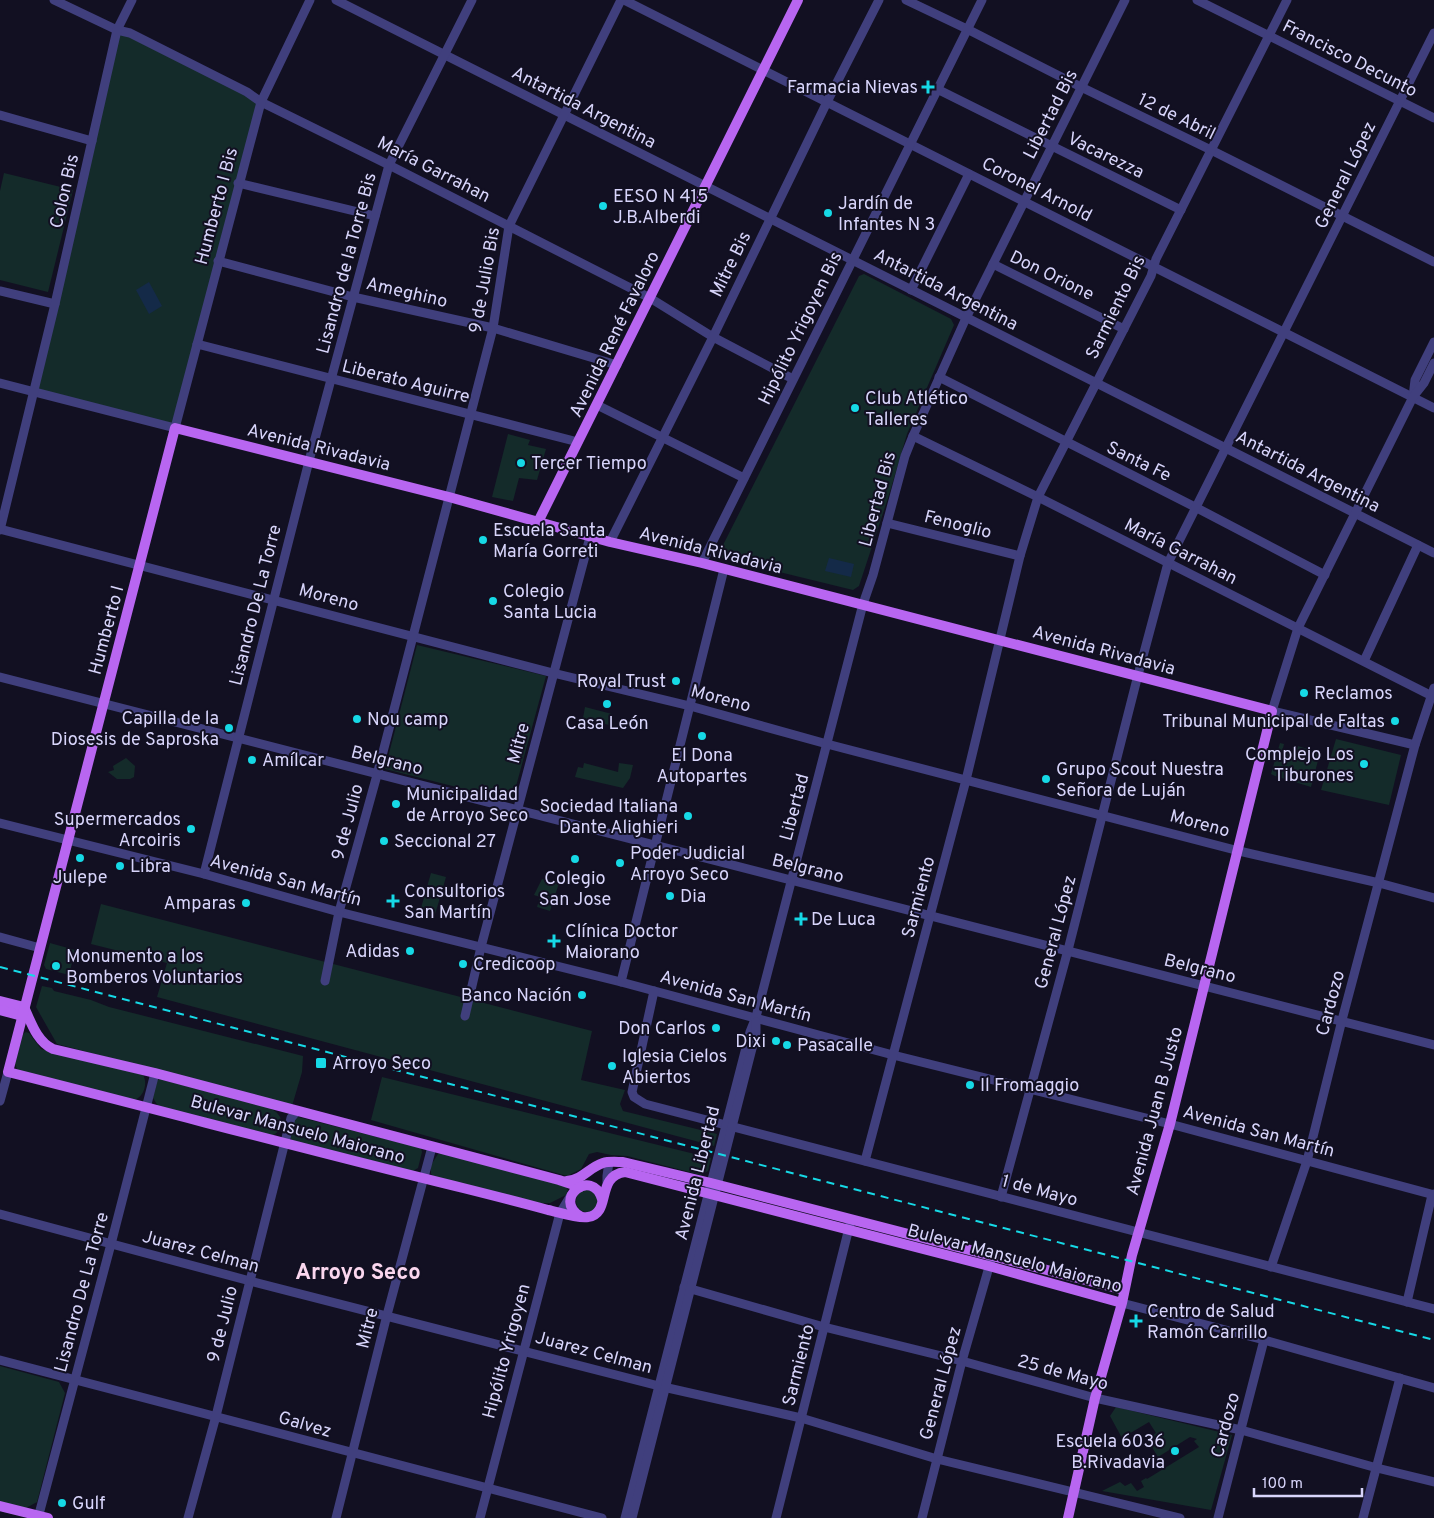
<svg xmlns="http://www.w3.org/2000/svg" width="1434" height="1518" font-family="Overpass,sans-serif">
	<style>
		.green { fill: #142b2a }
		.water { fill: #142a48 }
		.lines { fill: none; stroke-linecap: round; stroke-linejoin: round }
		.minor { stroke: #403f7d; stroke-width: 9 }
		.major { stroke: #b866f1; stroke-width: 10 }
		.rail { stroke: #16d9e6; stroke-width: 2; stroke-dasharray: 8 6; stroke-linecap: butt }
		.poi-dot { fill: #16d9e6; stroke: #121022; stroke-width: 2 }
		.labels { text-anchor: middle; stroke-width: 4; stroke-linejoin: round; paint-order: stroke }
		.street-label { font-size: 18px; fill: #d8d5fb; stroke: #121022 }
		.poi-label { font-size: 18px; fill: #d8d5fb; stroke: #121022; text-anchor: start }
		.district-label { font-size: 22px; font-weight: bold; fill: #fbd7ef; stroke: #121022 }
	</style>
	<rect width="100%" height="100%" fill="#121022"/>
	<g class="green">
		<polygon points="117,30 261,102 175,428 34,392"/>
		<polygon points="4,173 73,190 48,292 0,280 0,191"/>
		<polygon points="864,274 951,319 954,325 907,434 889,495 859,586 853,590 722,558 720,551 859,276"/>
		<polygon points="508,434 530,440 528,445 546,449 537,480 519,478 513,501 492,497"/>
		<polygon points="417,645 546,676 512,801 385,769"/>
		<polygon points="585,707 612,714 609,725 583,718"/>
		<polygon points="1336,739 1401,755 1389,805 1321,790"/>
		<polygon points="1280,743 1284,744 1282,752 1295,755 1298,746 1320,753 1311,787 1275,776 1271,774"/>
		<polygon points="126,758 135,766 134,777 130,779 117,779 108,772 114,770 113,766"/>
		<polygon points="584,763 618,772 619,763 633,765 630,778 623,788 575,777 578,767 583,768"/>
		<polygon points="431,873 446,877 434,918 419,915"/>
		<polygon points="542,879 559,883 550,911 537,907 540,897 534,895"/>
		<polygon points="101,904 592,1031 581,1080 625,1090 620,1104 623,1111 717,1134 714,1146 157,997 167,963 91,944"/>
		<polygon points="50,943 75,950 69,975 46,969 44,965"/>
		<polygon points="42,986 52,988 54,991 91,1000 109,1007 303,1056 302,1072 292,1106 57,1044 36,1007"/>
		<path d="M26,1032l3,1 12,16 102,26c5,8 1,22 -9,25l-112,-28 -5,-3 -2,-5 8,-30z"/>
		<polygon points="382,1077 711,1158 708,1171 701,1175 627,1156 611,1155 597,1152 589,1154 581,1169 567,1176 371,1120"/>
		<path d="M159,1079l111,29c11,7 13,10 9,23l-7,5 -114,-30 -5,-8 4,-17z"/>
		<polygon points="298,1117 421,1148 422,1152 418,1168 411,1172 293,1141 290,1138 294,1119"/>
		<polygon points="442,1153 565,1185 568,1190 566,1195 550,1203 539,1203 435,1178 431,1174 431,1165 438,1154"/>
		<circle cx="587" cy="1201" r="11"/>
		<polygon points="0,1366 59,1382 65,1393 37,1502 26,1508 0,1502"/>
		<polygon points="1116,1407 1232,1435 1211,1510 1102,1491 1120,1482 1125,1486 1131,1483 1137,1491 1144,1487 1141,1481 1146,1478 1147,1479 1199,1447 1194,1441 1197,1439 1190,1437 1158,1457 1147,1439 1156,1433 1149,1422 1122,1438 1110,1416"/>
	</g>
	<g class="water">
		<polygon points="149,282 162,306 149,314 136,290"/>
		<polygon points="829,558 854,564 851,577 825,571"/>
	</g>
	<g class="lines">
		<g class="minor">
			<polyline points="54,0 117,30 130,33 247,92 261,102 389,165 650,298 713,337 793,379"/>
			<polyline points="336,0 1434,553"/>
			<polyline points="624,0 1434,408"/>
			<polyline points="906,0 967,29 1081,87 1211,150 1434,262"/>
			<polyline points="1197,0 1434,118"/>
			<polyline points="937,89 1181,210"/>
			<polyline points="0,115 92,141"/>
			<polyline points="238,183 375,216"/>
			<polyline points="218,261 353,297 493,328 617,365"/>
			<polyline points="993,264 1124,329"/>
			<polyline points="911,290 969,174"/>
			<polyline points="0,291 55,304"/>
			<polyline points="197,344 578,442"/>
			<polyline points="939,377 1195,507 1325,575"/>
			<polyline points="0,383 175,428 261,102 310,0"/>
			<polyline points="1413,397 1415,380 1434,342"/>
			<polyline points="597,405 744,478"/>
			<polyline points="913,436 1038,497 1434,697"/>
			<polyline points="887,523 1020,556"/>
			<polyline points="0,529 553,673 690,706 827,744 1239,851 1379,883 1434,898"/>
			<polyline points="0,530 55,304 117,30 132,0"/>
			<polyline points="610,542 713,337 827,102 879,0"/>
			<polyline points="702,563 982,0"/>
			<polyline points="1364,661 1418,545"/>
			<polyline points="0,677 1434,1045"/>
			<polyline points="1415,745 1272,711 1298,628 1413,397 1424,383 1434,363"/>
			<polyline points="0,823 204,874 339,912 621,982 893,1055 1170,1124 1434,1195"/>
			<polyline points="204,874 309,461 389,165 472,0"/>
			<polyline points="0,937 40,948"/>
			<polyline points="325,981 339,912 377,775 493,328 509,226 621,0"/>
			<polyline points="621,982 724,569"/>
			<polyline points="654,991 632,1092 634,1097 645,1104 1434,1309"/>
			<polyline points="465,1016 481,947 590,537"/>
			<polyline points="0,1101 8,1072"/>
			<polyline points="865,1161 966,780 1020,556 1038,497 1151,276 1156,259 1287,0"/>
			<polyline points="607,1185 607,1176 609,1162"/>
			<polyline points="1001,1197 1068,950 1138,675 1168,563 1434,33"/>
			<polyline points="0,1214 250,1281 659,1386 801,1418 937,1459 1180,1518"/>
			<polyline points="1271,1267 1307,1161 1342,1020 1415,745 1434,688"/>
			<polyline points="684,1287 824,1327 962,1361 1095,1398 1241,1430 1377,1468 1434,1482"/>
			<polyline points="1407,1302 1432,1195 1434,1194"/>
			<polyline points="1122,1303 1264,1340 1434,1388"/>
			<polyline points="0,1360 602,1518"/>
			<polyline points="38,1518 111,1244 155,1073"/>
			<polyline points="188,1518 216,1416 291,1118 297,1111"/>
			<polyline points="336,1518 387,1315 432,1147"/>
			<polyline points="480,1518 560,1213 571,1195"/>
			<polyline points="625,1518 750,1032 756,1017 863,604 873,575 905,456 913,436 966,318 1125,0"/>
			<polyline points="632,1518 756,1033 756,1022"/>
			<polyline points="776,1518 851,1220"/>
			<polyline points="922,1518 962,1361 991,1260"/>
			<polyline points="1218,1518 1264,1340"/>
			<polyline points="1363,1518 1400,1378"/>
		</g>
		<g class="major">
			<polyline points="538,522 798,0"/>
			<polyline points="0,1001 24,1007"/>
			<path d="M24,1007c7,15 13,35 29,42l102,24 404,107 21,7"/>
			<polyline points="0,1010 22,1016"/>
			<path d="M567,1181c17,-2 21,-13 36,-18 6,-2 14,-1 20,-1l88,21 413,107"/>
			<path d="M580,1216c-28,-17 12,-49 22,-17"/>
			<polyline points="0,1506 48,1518"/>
			<path d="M1068,1518l27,-120 27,-95 10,-48 38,-131 102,-413 -570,-148 -92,-21 -161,-45 -274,-69 -167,644c152,38 303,79 455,116 28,7 56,14 85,22 10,2 30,9 40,7 24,-3 7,-41 37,-45l364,94 133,37"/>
		</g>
		<polyline class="rail" points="0,967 1434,1340"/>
	</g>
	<g class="poi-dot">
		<path d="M925.5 79.5h5v5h5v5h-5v5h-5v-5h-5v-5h5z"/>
		<circle cx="603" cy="206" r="5"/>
		<circle cx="828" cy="213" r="5"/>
		<circle cx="855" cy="408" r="5"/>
		<circle cx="521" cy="463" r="5"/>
		<circle cx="483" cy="540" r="5"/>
		<circle cx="493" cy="601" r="5"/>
		<circle cx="676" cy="681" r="5"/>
		<circle cx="1304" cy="693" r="5"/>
		<circle cx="607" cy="704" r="5"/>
		<circle cx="357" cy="719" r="5"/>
		<circle cx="1395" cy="721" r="5"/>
		<circle cx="229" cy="728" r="5"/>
		<circle cx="702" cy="736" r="5"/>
		<circle cx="252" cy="760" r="5"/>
		<circle cx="1364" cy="764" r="5"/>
		<circle cx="1046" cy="779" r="5"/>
		<circle cx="396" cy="804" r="5"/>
		<circle cx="688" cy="816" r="5"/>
		<circle cx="191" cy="829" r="5"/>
		<circle cx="384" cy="841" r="5"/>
		<circle cx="80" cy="858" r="5"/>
		<circle cx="575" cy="859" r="5"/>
		<circle cx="620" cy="863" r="5"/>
		<circle cx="120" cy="866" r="5"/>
		<circle cx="670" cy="896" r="5"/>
		<path d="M390.5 893.5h5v5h5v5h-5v5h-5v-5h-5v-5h5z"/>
		<circle cx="246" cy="903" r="5"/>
		<path d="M798.5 911.5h5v5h5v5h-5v5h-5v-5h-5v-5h5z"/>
		<path d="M551.5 933.5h5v5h5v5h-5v5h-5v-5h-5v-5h5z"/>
		<circle cx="410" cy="951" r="5"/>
		<circle cx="463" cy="964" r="5"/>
		<circle cx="56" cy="966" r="5"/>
		<circle cx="582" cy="995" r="5"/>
		<circle cx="716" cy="1028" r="5"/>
		<circle cx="776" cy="1041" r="5"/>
		<circle cx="787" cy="1045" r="5"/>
		<rect x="315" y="1057" width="12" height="12" rx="2.5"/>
		<circle cx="612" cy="1066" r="5"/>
		<circle cx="970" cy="1085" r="5"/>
		<path d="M1133.5 1313.5h5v5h5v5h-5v5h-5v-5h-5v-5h5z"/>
		<circle cx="1175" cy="1451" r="5"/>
		<circle cx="62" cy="1503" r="5"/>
	</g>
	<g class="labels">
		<g class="street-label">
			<text transform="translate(1350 58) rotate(27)" y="6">Francisco Decunto</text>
			<text transform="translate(584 107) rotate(27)" y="6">Antartida Argentina</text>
			<text transform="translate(1050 114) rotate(-63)" y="6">Libertad Bis</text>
			<text transform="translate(1177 116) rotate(26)" y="6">12 de Abril</text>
			<text transform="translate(1106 155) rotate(26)" y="6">Vacarezza</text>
			<text transform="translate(434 169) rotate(27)" y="6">María Garrahan</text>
			<text transform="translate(1345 175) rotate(-64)" y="6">General López</text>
			<text transform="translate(1037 189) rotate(27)" y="6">Coronel Arnold</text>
			<text transform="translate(64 191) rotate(-77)" y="6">Colon Bis</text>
			<text transform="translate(216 206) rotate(-75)" y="6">Humberto I Bis</text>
			<text transform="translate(346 263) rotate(-75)" y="6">Lisandro de la Torre Bis</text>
			<text transform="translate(730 264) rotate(-64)" y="6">Mitre Bis</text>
			<text transform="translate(1052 275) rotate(26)" y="6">Don Orione</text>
			<text transform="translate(484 280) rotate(-80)" y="6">9 de Julio Bis</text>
			<text transform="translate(946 289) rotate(27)" y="6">Antartida Argentina</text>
			<text transform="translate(407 292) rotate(13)" y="6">Ameghino</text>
			<text transform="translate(1115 307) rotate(-64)" y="6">Sarmiento Bis</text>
			<text transform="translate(800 328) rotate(-64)" y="6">Hipólito Yrigoyen Bis</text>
			<text transform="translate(614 334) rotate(-64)" y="6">Avenida René Favaloro</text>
			<text transform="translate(406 381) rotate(14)" y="6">Liberato Aguirre</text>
			<text transform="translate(319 447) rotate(14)" y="6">Avenida Rivadavia</text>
			<text transform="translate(1139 461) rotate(26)" y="6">Santa Fe</text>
			<text transform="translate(1308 471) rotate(27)" y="6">Antartida Argentina</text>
			<text transform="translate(877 499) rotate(-75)" y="6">Libertad Bis</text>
			<text transform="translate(958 524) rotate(14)" y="6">Fenoglio</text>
			<text transform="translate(711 550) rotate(14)" y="6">Avenida Rivadavia</text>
			<text transform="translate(1181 551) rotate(27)" y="6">María Garrahan</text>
			<text transform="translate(329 597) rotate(15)" y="6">Moreno</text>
			<text transform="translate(255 605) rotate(-76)" y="6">Lisandro De La Torre</text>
			<text transform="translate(106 630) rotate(-75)" y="6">Humberto I</text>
			<text transform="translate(1104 650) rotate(15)" y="6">Avenida Rivadavia</text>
			<text transform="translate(721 698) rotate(15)" y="6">Moreno</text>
			<text transform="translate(518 743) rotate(-75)" y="6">Mitre</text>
			<text transform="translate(387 760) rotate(14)" y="6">Belgrano</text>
			<text transform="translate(794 807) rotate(-75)" y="6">Libertad</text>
			<text transform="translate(347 822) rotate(-75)" y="6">9 de Julio</text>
			<text transform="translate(1200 823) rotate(15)" y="6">Moreno</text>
			<text transform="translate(808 868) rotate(14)" y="6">Belgrano</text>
			<text transform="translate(286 880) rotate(15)" y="6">Avenida San Martín</text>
			<text transform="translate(918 897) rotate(-75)" y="6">Sarmiento</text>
			<text transform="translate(1055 932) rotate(-75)" y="6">General López</text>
			<text transform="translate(1200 968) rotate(14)" y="6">Belgrano</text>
			<text transform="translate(736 996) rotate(15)" y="6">Avenida San Martín</text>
			<text transform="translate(1330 1003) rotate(-75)" y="6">Cardozo</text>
			<text transform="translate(1154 1111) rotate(-75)" y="6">Avenida Juan B Justo</text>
			<text transform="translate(298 1129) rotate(15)" y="6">Bulevar Mansuelo Maiorano</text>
			<text transform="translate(1259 1131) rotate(15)" y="6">Avenida San Martín</text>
			<text transform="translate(697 1173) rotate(-76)" y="6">Avenida Libertad</text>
			<text transform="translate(1040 1190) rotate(15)" y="6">1 de Mayo</text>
			<text transform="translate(201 1251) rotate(15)" y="6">Juarez Celman</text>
			<text transform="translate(1015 1258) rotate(15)" y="6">Bulevar Mansuelo Maiorano</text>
			<text transform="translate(81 1292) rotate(-75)" y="6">Lisandro De La Torre</text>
			<text transform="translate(222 1324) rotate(-76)" y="6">9 de Julio</text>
			<text transform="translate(367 1328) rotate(-76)" y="6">Mitre</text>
			<text transform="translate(506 1351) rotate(-75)" y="6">Hipólito Yrigoyen</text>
			<text transform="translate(594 1352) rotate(15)" y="6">Juarez Celman</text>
			<text transform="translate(798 1365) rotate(-76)" y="6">Sarmiento</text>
			<text transform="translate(1063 1372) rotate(15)" y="6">25 de Mayo</text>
			<text transform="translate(940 1383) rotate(-75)" y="6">General López</text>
			<text transform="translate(305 1424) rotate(16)" y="6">Galvez</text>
			<text transform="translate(1225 1425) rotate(-75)" y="6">Cardozo</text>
		</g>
		<g class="poi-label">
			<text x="918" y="93" text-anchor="end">Farmacia Nievas</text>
			<text x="613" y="202">EESO N 415<tspan x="613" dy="21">J.B.Alberdi</tspan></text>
			<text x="838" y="209">Jardín de<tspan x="838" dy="21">Infantes N 3</tspan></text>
			<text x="865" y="404">Club Atlético<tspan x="865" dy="21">Talleres</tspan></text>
			<text x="531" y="469">Tercer Tiempo</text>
			<text x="493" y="536">Escuela Santa<tspan x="493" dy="21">María Gorreti</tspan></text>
			<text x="503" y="597">Colegio<tspan x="503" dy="21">Santa Lucia</tspan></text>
			<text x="666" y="687" text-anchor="end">Royal Trust</text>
			<text x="1314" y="699">Reclamos</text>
			<text x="219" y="724" text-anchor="end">Capilla de la<tspan x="219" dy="21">Diosesis de Saproska</tspan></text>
			<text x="367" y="725">Nou camp</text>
			<text x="1385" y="727" text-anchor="end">Tribunal Municipal de Faltas</text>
			<text x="607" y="729" text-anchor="middle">Casa León</text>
			<text x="1354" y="760" text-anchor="end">Complejo Los<tspan x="1354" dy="21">Tiburones</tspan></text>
			<text x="702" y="761" text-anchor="middle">El Dona<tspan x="702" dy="21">Autopartes</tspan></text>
			<text x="262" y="766">Amílcar</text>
			<text x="1056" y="775">Grupo Scout Nuestra<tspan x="1056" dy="21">Señora de Luján</tspan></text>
			<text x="406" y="800">Municipalidad<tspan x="406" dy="21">de Arroyo Seco</tspan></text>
			<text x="678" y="812" text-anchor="end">Sociedad Italiana<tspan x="678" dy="21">Dante Alighieri</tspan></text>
			<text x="181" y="825" text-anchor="end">Supermercados<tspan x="181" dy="21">Arcoiris</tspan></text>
			<text x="394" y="847">Seccional 27</text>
			<text x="630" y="859">Poder Judicial<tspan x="630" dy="21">Arroyo Seco</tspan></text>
			<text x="130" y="872">Libra</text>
			<text x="80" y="883" text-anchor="middle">Julepe</text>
			<text x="575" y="884" text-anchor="middle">Colegio<tspan x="575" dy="21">San Jose</tspan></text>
			<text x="404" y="897">Consultorios<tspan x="404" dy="21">San Martín</tspan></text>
			<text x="680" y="902">Dia</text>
			<text x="236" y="909" text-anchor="end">Amparas</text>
			<text x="811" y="925">De Luca</text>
			<text x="565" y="937">Clínica Doctor<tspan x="565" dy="21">Maiorano</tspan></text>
			<text x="400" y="957" text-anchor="end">Adidas</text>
			<text x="66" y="962">Monumento a los<tspan x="66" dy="21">Bomberos Voluntarios</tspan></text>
			<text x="473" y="970">Credicoop</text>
			<text x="572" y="1001" text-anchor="end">Banco Nación</text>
			<text x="706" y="1034" text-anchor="end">Don Carlos</text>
			<text x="766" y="1047" text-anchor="end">Dixi</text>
			<text x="797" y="1051">Pasacalle</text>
			<text x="622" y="1062">Iglesia Cielos<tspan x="622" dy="21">Abiertos</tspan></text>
			<text x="332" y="1069">Arroyo Seco</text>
			<text x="980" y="1091">Il Fromaggio</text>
			<text x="1147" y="1317">Centro de Salud<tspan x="1147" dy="21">Ramón Carrillo</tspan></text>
			<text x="1165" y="1447" text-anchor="end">Escuela 6036<tspan x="1165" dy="21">B.Rivadavia</tspan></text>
			<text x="72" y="1509">Gulf</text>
		</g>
		<g class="district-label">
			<text x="358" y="1279">Arroyo Seco</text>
		</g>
	</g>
	<path d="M1254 1488v8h108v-8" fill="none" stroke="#d8d5fb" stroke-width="2.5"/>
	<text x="1262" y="1488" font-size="15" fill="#d8d5fb" stroke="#121022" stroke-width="4" paint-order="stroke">100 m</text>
</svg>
